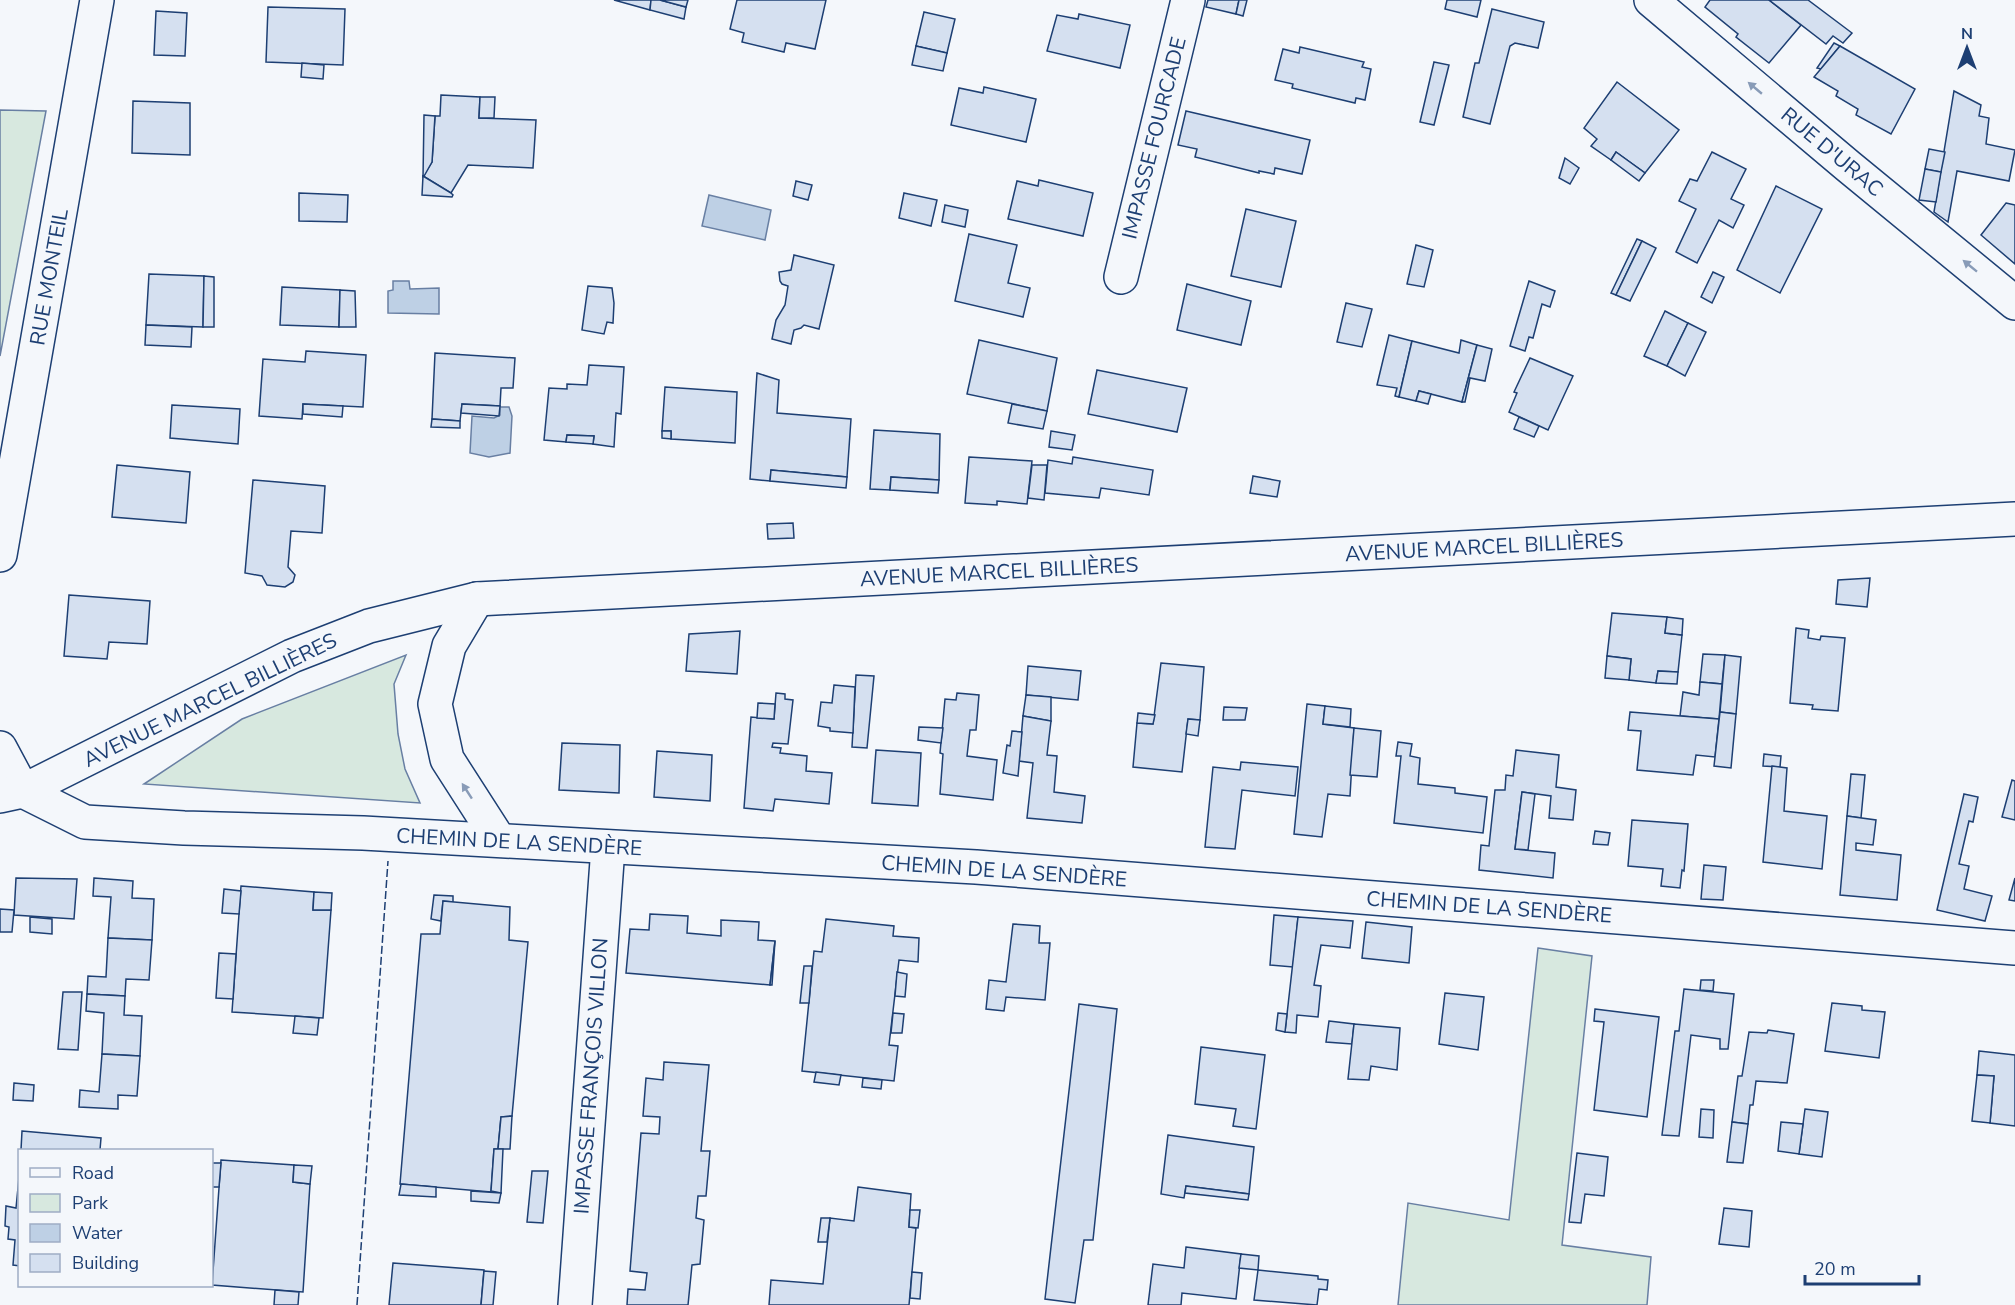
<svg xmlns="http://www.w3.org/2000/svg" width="2015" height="1305" font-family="'Nunito Sans',sans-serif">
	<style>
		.green { fill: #d7e8df; stroke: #687fa3; stroke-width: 1.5 }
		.water { fill: #bed0e5; stroke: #687fa3; stroke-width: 1.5 }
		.building { fill: #d5e0f0; stroke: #1d3f73; stroke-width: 1.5 }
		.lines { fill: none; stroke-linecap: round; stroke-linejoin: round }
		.street-casing { stroke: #1d3f73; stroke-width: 36 }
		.secondary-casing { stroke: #1d3f73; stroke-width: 36 }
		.street { stroke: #f4f7fb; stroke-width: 33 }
		.secondary { stroke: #f4f7fb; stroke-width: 33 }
		.fence { stroke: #1d3f73; stroke-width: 1.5; stroke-dasharray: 8 3; stroke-linecap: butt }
		.oneway { fill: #889bb7 }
		.labels { text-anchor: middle; stroke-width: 4.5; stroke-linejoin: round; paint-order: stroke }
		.street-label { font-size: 21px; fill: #1d3f73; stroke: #f4f7fb }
	</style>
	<rect width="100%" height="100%" fill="#f4f7fb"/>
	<g class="green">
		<polygon points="0,110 46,111 0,356"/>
		<polygon points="406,655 394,684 398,734 405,769 420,803 144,784 242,719"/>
		<polygon points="1538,948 1592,956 1562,1245 1651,1257 1647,1305 1398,1305 1408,1203 1509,1220"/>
	</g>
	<g class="water">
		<polygon points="709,195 771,210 765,240 702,226"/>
		<polygon points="393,281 409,281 410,289 439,288 439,314 388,313 388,291 393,290"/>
		<polygon points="500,407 509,407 512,416 510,453 489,457 470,453 472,416 494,418 500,415"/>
	</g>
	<g class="building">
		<polygon points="614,0 651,0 650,10"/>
		<polygon points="651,0 660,0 686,7 684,19 650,10"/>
		<polygon points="660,0 688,0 686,7"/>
		<polygon points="737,0 826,0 815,49 786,43 784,52 742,42 744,33 730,29"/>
		<polygon points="1208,0 1239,0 1236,14 1206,7"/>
		<polygon points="1239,0 1247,0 1243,16 1236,14"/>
		<polygon points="1447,0 1481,0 1477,17 1445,9"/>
		<polygon points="1710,0 1769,0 1801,25 1769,63 1736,37 1738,34 1705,7"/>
		<polygon points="1769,0 1808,0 1852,33 1843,43 1833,36 1826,44"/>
		<polygon points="268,7 345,9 343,65 266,62"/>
		<polygon points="1492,9 1544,22 1538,48 1515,43 1510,46 1490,124 1463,117 1475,63 1479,63"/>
		<polygon points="156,11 187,13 185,56 154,55"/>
		<polygon points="924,12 955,19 947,53 916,46"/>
		<polygon points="1079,14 1130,25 1120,68 1047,51 1057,15 1078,19"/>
		<polygon points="1834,43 1840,46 1821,69 1817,68"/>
		<polygon points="916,46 947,53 943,71 912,65"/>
		<polygon points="1840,46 1915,89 1891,134 1856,115 1858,109 1836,96 1838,91 1814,77"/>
		<polygon points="1300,47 1364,62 1362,67 1371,69 1365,100 1356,98 1355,103 1292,88 1293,84 1275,80 1283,49 1299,53"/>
		<polygon points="1434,62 1449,65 1434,125 1420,122"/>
		<polygon points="302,63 324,65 323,79 301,77"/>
		<polygon points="1617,82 1679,130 1645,173 1616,152 1611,160 1591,146 1597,139 1584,128"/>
		<polygon points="984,87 1036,99 1026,142 951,125 959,88 983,93"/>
		<polygon points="1954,91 1981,105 1979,116 1989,118 1986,144 2015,150 2009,181 1957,171 1948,222 1934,212"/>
		<polygon points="441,95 480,97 479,118 536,120 533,168 468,165 451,193 423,176 432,162 435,116 440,116"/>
		<polygon points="480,97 495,97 494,118 479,118"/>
		<polygon points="133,101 190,103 190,155 132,153"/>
		<polygon points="1186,111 1310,140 1302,174 1275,168 1274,174 1259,171 1259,173 1195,157 1197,149 1178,145"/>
		<polygon points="424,115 435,116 432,162 423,178"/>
		<polygon points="1929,149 1945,152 1941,172 1925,169"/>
		<polygon points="1616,152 1645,173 1639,181 1611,160"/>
		<polygon points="1712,152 1746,169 1731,199 1744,205 1733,228 1719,220 1697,263 1676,252 1696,209 1679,201 1690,179 1697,181"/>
		<polygon points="1565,158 1579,168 1570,184 1559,178"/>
		<polygon points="1925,169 1941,172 1936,202 1919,200"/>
		<polygon points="423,176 451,193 453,195 452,197 422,195"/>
		<polygon points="1039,180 1093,193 1083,236 1008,219 1017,181 1038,186"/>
		<polygon points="796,181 812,185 808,200 793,196"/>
		<polygon points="1776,186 1822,209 1780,293 1737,270"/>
		<polygon points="299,193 348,195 347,222 299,221"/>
		<polygon points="904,193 937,200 931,226 899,218"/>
		<polygon points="2006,203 2015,205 2015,264 1981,235"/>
		<polygon points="945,205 968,210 965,227 942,222"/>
		<polygon points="1246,209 1296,221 1281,287 1231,276"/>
		<polygon points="969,234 1017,245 1008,283 1030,288 1023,317 955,301"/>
		<polygon points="1637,239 1642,241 1616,295 1611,293"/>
		<polygon points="1642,241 1656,248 1630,301 1616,295"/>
		<polygon points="1416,245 1433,250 1424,287 1407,284"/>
		<polygon points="794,255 834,265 819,329 804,325 801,328 794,330 791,344 772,339 776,320 785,305 788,286 782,284 780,281 779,272 791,270"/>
		<polygon points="1713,272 1724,277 1712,303 1701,297"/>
		<polygon points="149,274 204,276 203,327 146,325"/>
		<polygon points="204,276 214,277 214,327 203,327"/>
		<polygon points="1529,281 1555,291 1550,307 1542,304 1533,338 1529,337 1525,351 1510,346"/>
		<polygon points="1187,284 1251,301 1241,345 1177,330"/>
		<polygon points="588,286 612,288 614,303 613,323 607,322 604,334 582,330"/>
		<polygon points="282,287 340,290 339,327 280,325"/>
		<polygon points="340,290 355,291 356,327 339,327"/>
		<polygon points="1346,303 1372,309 1362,347 1337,342"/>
		<polygon points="1665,311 1688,323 1667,366 1644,356"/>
		<polygon points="1688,323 1706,332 1685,376 1667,366"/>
		<polygon points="146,325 192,327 191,347 145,345"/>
		<polygon points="1389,335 1412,341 1399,397 1395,396 1397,388 1377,385"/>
		<polygon points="979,340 1057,358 1047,411 967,394"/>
		<polygon points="1461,340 1477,345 1462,402 1419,391 1416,401 1399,397 1412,341 1459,353"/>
		<polygon points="1477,345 1492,349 1485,381 1470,378 1465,402 1462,402"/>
		<polygon points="306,351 366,355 363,407 303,404 302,419 259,416 263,359 305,362"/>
		<polygon points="435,353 515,358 513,388 501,388 500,406 462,404 460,421 432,419"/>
		<polygon points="1530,358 1573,376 1548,430 1509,412 1517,393 1514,392"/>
		<polygon points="589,365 624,367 621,414 616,413 614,447 593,444 594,436 567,435 566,442 544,440 549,388 567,389 567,384 587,385"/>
		<polygon points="1097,370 1187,388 1177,432 1088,414"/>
		<polygon points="757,373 779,380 777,413 851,419 847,477 771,470 770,481 750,479"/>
		<polygon points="665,387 737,392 735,443 671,439 671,431 662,431"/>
		<polygon points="1419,391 1431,394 1428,404 1416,401"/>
		<polygon points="303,404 343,406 342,417 303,414"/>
		<polygon points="462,404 500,406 499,416 461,413"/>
		<polygon points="1012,404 1047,411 1043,429 1008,423"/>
		<polygon points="172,405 240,409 238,444 170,438"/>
		<polygon points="1519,417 1539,426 1534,437 1514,429"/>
		<polygon points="432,419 460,421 460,428 431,427"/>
		<polygon points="874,430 940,434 939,480 891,477 890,490 870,489"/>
		<polygon points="662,431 671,431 671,439 662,438"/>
		<polygon points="1051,431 1075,435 1072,450 1049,447"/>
		<polygon points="567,435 594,436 593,444 566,442"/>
		<polygon points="969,457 1032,461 1027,504 997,501 997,505 965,503"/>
		<polygon points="1073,457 1153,470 1149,495 1101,488 1099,498 1045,493 1048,460 1072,464"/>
		<polygon points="117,465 190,472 186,523 112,517"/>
		<polygon points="1032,465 1047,465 1044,500 1028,498"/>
		<polygon points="771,470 847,477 846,488 770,481"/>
		<polygon points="1253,476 1280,481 1277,497 1250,493"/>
		<polygon points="891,477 939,480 938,493 890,490"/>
		<polygon points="253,480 325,486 322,533 291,531 288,567 295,575 293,582 285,587 267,585 262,576 245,573"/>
		<polygon points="793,523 794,538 768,539 767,524"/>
		<polygon points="1870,578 1867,607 1836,604 1838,580"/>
		<polygon points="69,595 150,601 147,644 109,642 107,659 64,656"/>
		<polygon points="1612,613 1667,617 1665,633 1682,635 1678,672 1658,671 1656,683 1629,680 1631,659 1607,656"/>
		<polygon points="1667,617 1683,619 1682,635 1665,633"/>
		<polygon points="1796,628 1809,630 1808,638 1820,640 1821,636 1845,638 1838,711 1812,709 1813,705 1790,703"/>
		<polygon points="740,631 737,674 686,671 689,634"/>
		<polygon points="1703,654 1725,655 1722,684 1700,682"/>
		<polygon points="1725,655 1741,657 1736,714 1720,712"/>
		<polygon points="1607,656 1631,659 1629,680 1605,678"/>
		<polygon points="1161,663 1204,667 1200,720 1188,719 1182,772 1133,767 1137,723 1153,724"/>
		<polygon points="1028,666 1081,671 1078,700 1026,695"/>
		<polygon points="1658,671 1678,672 1677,684 1656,683"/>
		<polygon points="856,675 874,676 867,748 852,747"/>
		<polygon points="1700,682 1722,684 1719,719 1680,716 1683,692 1699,695"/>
		<polygon points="834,685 855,687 853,733 830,731 830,728 818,726 821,702 832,703"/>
		<polygon points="776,693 785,694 785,699 793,700 788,744 773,743 772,747 781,748 780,753 807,756 806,771 832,773 829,804 775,799 773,811 744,808 751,717 774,719"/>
		<polygon points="957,693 979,695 976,730 970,730 967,756 997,760 993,800 940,794 943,754 940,753 945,699 956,700"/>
		<polygon points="1026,695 1051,697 1051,721 1023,716"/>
		<polygon points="758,703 775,704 774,719 757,718"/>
		<polygon points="1307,704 1325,706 1323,724 1354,728 1350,796 1328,794 1322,837 1294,834"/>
		<polygon points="1325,706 1351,709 1350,727 1323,724"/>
		<polygon points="1224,707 1247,708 1245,720 1223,720"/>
		<polygon points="1630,712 1719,719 1715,757 1696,755 1693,775 1637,770 1641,731 1628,730"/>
		<polygon points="1720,712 1736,714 1731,768 1714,766"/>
		<polygon points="1138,713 1155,715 1153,724 1137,723"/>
		<polygon points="1023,716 1051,721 1047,755 1057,756 1054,792 1085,796 1082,823 1027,818 1033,763 1019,761"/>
		<polygon points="1188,719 1200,720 1198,736 1186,734"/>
		<polygon points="919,727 943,728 941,743 918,740"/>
		<polygon points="1354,728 1381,731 1377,777 1350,775"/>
		<polygon points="1012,731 1022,732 1018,776 1003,773 1007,745 1010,746"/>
		<polygon points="1398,742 1412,744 1410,756 1420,758 1418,784 1455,788 1455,793 1487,797 1483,833 1394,823 1401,756 1396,756"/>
		<polygon points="562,743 620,745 619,793 559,790"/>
		<polygon points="876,750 921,753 918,806 872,803"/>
		<polygon points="1516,750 1559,755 1556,787 1576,790 1573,820 1549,818 1551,796 1522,792 1515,849 1555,853 1553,878 1479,870 1481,845 1489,846 1495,790 1505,790 1506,775 1513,776"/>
		<polygon points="657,751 712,755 710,801 654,797"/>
		<polygon points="1764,754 1781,756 1780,767 1763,766"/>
		<polygon points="1241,762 1298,767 1295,796 1242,790 1235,849 1205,847 1213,767 1240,770"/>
		<polygon points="1772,766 1787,768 1784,811 1827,816 1822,869 1763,862"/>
		<polygon points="1851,774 1865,775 1861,818 1847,816"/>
		<polygon points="2012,780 2015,781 2015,820 2002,817"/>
		<polygon points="1522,792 1535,794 1528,850 1515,849"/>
		<polygon points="1964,794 1978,797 1973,822 1969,821 1959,864 1969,866 1964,889 1992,896 1985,921 1937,910"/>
		<polygon points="1847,816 1876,820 1873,845 1856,843 1856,850 1901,855 1897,900 1840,895"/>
		<polygon points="1632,820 1688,824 1684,871 1682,870 1680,888 1661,886 1663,869 1628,866"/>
		<polygon points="1595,831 1610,833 1608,845 1593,844"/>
		<polygon points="1704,865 1726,867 1723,900 1701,899"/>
		<polygon points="16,878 77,879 74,919 14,915"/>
		<polygon points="94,878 133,881 132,898 154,899 152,940 108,938 111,897 93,896"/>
		<polygon points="2015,878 2015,901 2009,900"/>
		<polygon points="241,886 314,892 313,910 331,910 323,1018 232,1012"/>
		<polygon points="224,889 241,891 239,914 222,913"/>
		<polygon points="314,892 332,893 331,910 313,910"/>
		<polygon points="434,895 453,896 453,902 443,901 441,921 431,919"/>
		<polygon points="443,901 510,907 509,940 528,942 512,1116 501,1117 498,1149 494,1149 491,1192 400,1184 421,934 440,934"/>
		<polygon points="0,909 14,910 12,932 0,932"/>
		<polygon points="650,914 688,916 687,933 721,936 721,920 759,922 758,940 775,941 770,985 626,973 630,929 649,930"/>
		<polygon points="1274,915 1298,917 1293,967 1270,965"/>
		<polygon points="30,917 52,919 52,934 30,932"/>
		<polygon points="1298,917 1353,921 1350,948 1321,945 1314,985 1321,986 1318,1017 1297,1015 1296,1033 1285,1032"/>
		<polygon points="826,919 894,926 893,936 919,938 918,962 899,960 889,1045 898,1046 894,1081 802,1071 814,951 822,952"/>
		<polygon points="1366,922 1412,927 1409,963 1362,958"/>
		<polygon points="1013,924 1040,926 1039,943 1050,943 1045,1000 1006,997 1004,1011 986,1009 989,980 1006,982"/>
		<polygon points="108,938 152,940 149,980 126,979 125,996 87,994 88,976 106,977"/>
		<polygon points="775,941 772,985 770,985"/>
		<polygon points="219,953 236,954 233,999 216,998"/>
		<polygon points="804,966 812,966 809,1003 800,1003"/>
		<polygon points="897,972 907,974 905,997 895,996"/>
		<polygon points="1701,980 1714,980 1713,991 1700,990"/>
		<polygon points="1684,989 1734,994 1728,1049 1720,1049 1720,1039 1691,1035 1679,1136 1662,1135 1675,1031 1679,1031"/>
		<polygon points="63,992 82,992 78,1050 58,1049"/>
		<polygon points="1445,993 1484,997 1478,1050 1439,1044"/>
		<polygon points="87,994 125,996 124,1015 142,1016 140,1056 102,1054 104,1013 86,1011"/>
		<polygon points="1832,1003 1862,1006 1862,1010 1885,1012 1879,1058 1825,1051"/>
		<polygon points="1079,1004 1117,1009 1093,1240 1084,1240 1075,1303 1045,1299"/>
		<polygon points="1595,1009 1659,1017 1647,1117 1594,1110 1604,1022 1594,1021"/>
		<polygon points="893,1013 904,1014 902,1033 891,1033"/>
		<polygon points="1278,1013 1287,1014 1285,1032 1276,1030"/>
		<polygon points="295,1016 319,1018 317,1035 293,1033"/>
		<polygon points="1329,1021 1354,1024 1352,1044 1326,1042"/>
		<polygon points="1354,1024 1400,1028 1397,1070 1371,1066 1369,1080 1348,1079"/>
		<polygon points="1768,1030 1794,1034 1787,1083 1756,1081 1753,1105 1750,1105 1748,1124 1732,1122 1738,1076 1742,1076 1749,1032 1767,1033"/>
		<polygon points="1201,1047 1265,1055 1256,1129 1233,1126 1236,1109 1195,1104"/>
		<polygon points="1979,1051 2015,1055 2015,1126 1990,1123 1994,1076 1977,1075"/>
		<polygon points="102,1054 140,1056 137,1096 118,1095 118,1109 79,1107 80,1090 99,1092"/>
		<polygon points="664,1062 709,1065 701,1151 710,1151 706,1196 698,1196 696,1218 704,1220 700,1264 692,1265 688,1305 627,1305 628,1289 645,1290 647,1273 630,1271 641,1133 659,1134 660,1117 643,1116 646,1078 663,1080"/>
		<polygon points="816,1072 841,1075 839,1085 814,1082"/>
		<polygon points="1977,1075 1994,1076 1990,1123 1972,1121"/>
		<polygon points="863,1078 882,1080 881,1089 862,1087"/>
		<polygon points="14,1083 34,1085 33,1101 13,1100"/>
		<polygon points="1701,1109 1714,1110 1713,1138 1699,1137"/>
		<polygon points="1805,1109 1828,1112 1822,1157 1799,1154"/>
		<polygon points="512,1116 510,1149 498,1149 501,1117"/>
		<polygon points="1732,1122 1748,1124 1743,1163 1727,1162"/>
		<polygon points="1781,1122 1803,1124 1799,1154 1778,1151"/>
		<polygon points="22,1131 101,1138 100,1150 21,1150"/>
		<polygon points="1168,1135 1254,1147 1249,1194 1186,1186 1184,1198 1161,1194"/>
		<polygon points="494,1149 503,1149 501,1193 491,1191"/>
		<polygon points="1577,1153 1608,1157 1604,1196 1585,1194 1581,1223 1569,1222"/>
		<polygon points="221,1160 294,1165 293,1182 310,1184 303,1292 212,1285"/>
		<polygon points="212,1163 221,1163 219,1187 212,1187"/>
		<polygon points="294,1165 312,1166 310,1184 293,1182"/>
		<polygon points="20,1167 20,1266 13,1265 15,1240 8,1239 9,1227 5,1226 6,1206 16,1208"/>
		<polygon points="532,1171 548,1171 543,1223 527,1222"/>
		<polygon points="401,1184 436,1187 436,1197 399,1195"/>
		<polygon points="1186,1186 1249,1194 1248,1200 1185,1193"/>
		<polygon points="858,1187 911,1194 909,1227 916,1228 909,1305 769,1305 771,1280 823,1284 830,1218 854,1221"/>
		<polygon points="471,1191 501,1193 499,1203 471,1201"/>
		<polygon points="1724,1208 1752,1211 1749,1247 1719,1244"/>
		<polygon points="910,1210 920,1210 918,1228 909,1227"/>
		<polygon points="821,1218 830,1218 827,1242 818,1242"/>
		<polygon points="1186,1247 1241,1254 1236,1299 1182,1293 1181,1305 1148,1305 1153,1264 1184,1268"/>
		<polygon points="1241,1254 1259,1256 1258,1270 1239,1268"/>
		<polygon points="393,1263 484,1270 481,1305 389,1305"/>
		<polygon points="1258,1270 1318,1276 1318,1279 1328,1280 1327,1290 1319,1289 1317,1305 1254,1300"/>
		<polygon points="484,1271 496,1272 493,1305 481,1305"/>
		<polygon points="912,1272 922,1273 920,1299 910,1298"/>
		<polygon points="275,1290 299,1292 298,1305 274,1305"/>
	</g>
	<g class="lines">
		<g class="street-casing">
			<g id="street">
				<polyline points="1651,0 1848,166 2015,303"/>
				<polyline points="1121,277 1188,0"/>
				<polyline points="0,555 97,0"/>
				<polyline points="477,599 449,646 435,704 447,759 499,840"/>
				<polyline points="0,748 23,791 85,822 184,828 363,833 976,867 2015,948"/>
				<polyline points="575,1305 608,847"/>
			</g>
		</g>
		<g class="secondary-casing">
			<polyline id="secondary" points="0,796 23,791 292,656 369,626 477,599 2015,519"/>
		</g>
		<use href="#street" class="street"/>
		<use href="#secondary" class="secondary"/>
		<polyline class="fence" points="357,1305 388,861"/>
	</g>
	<defs><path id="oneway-solid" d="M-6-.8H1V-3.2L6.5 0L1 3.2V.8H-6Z" transform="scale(1.5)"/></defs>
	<g class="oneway">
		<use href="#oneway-solid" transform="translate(1755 88) rotate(-140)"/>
		<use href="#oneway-solid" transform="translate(1970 266) rotate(-141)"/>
		<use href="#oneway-solid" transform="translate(467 791) rotate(-123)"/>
	</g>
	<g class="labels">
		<g class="street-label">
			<text transform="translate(1154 138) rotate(-76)" y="7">IMPASSE FOURCADE</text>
			<text transform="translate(1832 152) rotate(40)" y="7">RUE D'URAC</text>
			<text transform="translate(49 277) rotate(-80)" y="7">RUE MONTEIL</text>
			<text transform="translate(1484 547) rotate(-3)" y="7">AVENUE MARCEL BILLIÈRES</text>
			<text transform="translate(999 572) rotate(-3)" y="7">AVENUE MARCEL BILLIÈRES</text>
			<text transform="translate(210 700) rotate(-26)" y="7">AVENUE MARCEL BILLIÈRES</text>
			<text transform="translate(519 842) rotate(3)" y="7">CHEMIN DE LA SENDÈRE</text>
			<text transform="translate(1004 871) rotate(4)" y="7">CHEMIN DE LA SENDÈRE</text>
			<text transform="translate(1489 907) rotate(4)" y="7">CHEMIN DE LA SENDÈRE</text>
			<text transform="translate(591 1076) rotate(-86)" y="7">IMPASSE FRANÇOIS VILLON</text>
		</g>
	</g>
	<rect x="18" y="1149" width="195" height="138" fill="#f4f7fb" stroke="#9eadc5" stroke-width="1.5"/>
	<rect x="30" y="1168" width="30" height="9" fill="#f4f7fb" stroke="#9eadc5" stroke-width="1.5"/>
	<text x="72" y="1179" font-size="18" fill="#1d3f73">Road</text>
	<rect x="30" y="1194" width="30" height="18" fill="#d7e8df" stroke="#9eadc5" stroke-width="1.5"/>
	<text x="72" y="1209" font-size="18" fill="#1d3f73">Park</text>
	<rect x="30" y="1224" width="30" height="18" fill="#bed0e5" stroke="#9eadc5" stroke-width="1.5"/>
	<text x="72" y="1239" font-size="18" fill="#1d3f73">Water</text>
	<rect x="30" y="1254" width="30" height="18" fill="#d5e0f0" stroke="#9eadc5" stroke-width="1.5"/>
	<text x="72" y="1269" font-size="18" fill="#1d3f73">Building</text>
	<g transform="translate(1967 48)" stroke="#f4f7fb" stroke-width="4.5" paint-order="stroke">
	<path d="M0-4.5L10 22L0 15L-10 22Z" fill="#1d3f73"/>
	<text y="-9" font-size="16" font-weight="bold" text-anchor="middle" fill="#1d3f73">N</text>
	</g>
	<path d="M1805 1275v9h114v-9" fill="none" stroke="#1d3f73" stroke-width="3"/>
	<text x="1814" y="1275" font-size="18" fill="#1d3f73" stroke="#f4f7fb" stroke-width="4.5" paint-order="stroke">20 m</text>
</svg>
